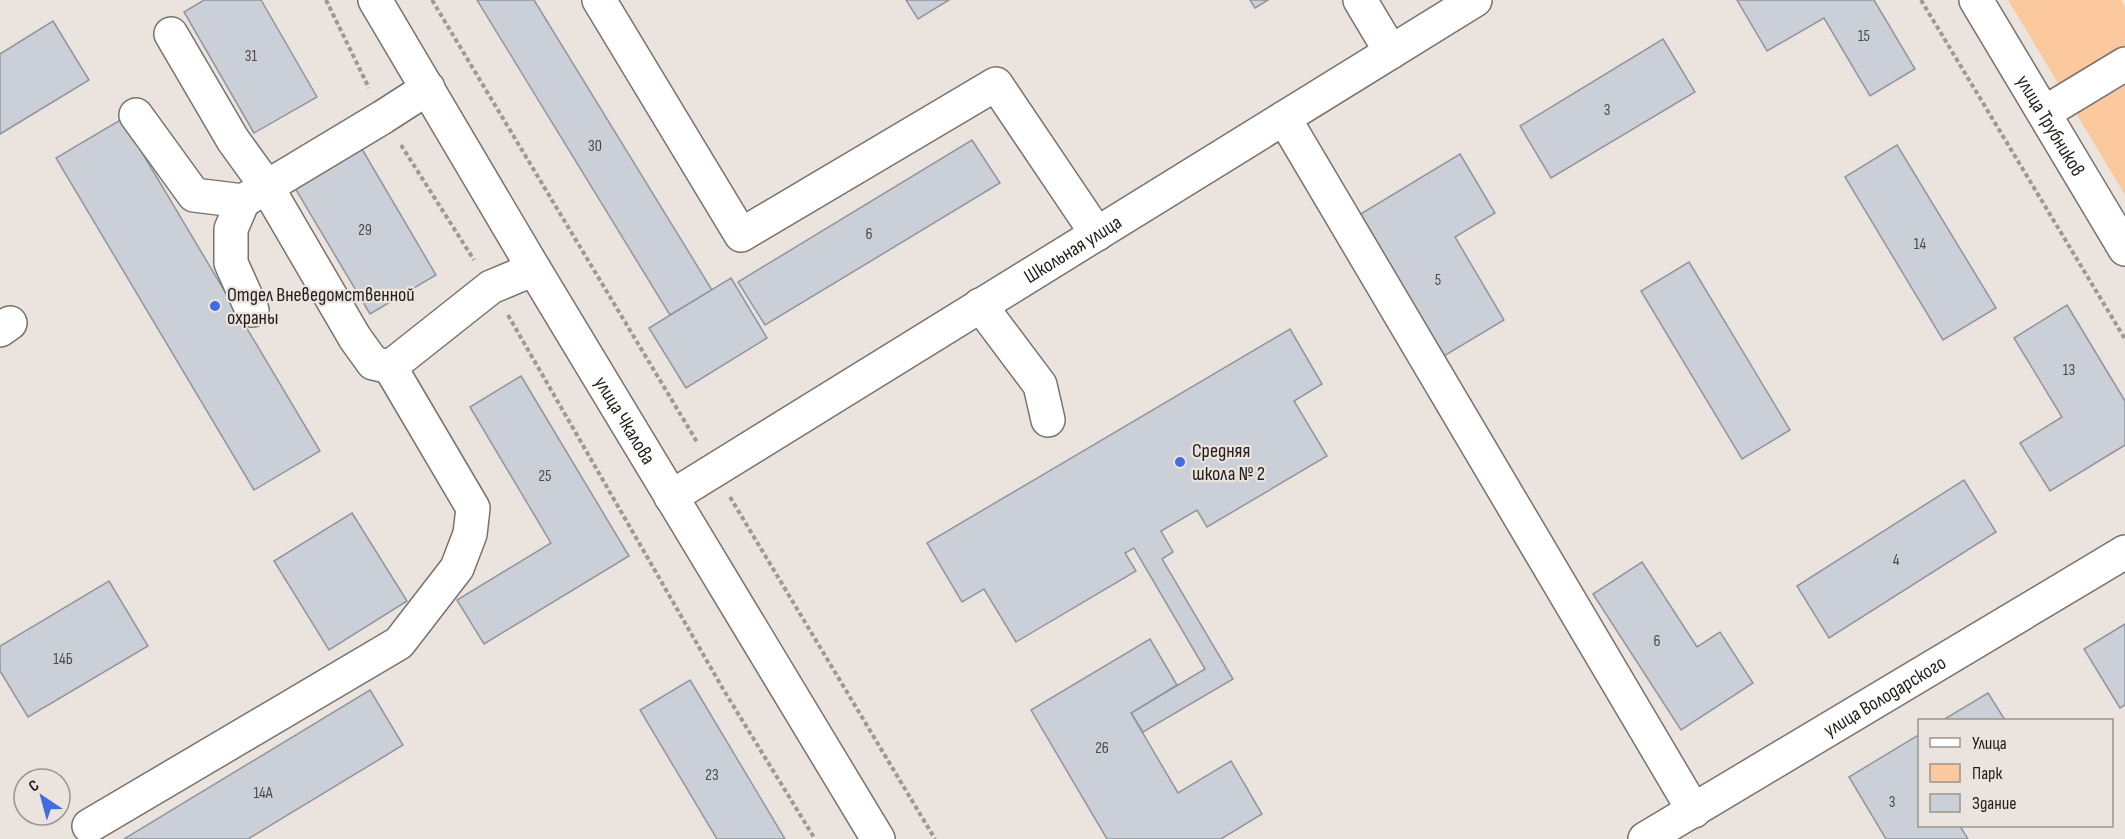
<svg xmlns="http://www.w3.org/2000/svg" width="2125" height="839" font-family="'Sofia Sans Condensed',sans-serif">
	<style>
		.green { fill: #fcc89e }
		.building { fill: #cbcfd7; stroke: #91959d; stroke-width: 1.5 }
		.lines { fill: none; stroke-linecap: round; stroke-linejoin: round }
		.minor-casing { stroke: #79726c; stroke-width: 36 }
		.path { stroke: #9f9994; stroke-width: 4; stroke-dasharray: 4.5 3; stroke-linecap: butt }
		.minor { stroke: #fff; stroke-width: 33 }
		.poi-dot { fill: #426ddf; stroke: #ebe3dd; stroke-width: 2 }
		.labels { text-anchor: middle; stroke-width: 4.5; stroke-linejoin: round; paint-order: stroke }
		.number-label { font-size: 16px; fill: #4c4a4a }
		.street-label { font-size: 20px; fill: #211e1b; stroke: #ebe3dd }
		.poi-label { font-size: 20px; fill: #211e1b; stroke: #ebe3dd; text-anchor: start }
	</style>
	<rect width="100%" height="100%" fill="#ebe3dd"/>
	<polygon class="green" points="2008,0 2121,0 2125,7 2125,195"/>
	<g class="building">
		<polygon points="204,0 261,0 317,97 254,133 184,12"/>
		<polygon points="477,0 534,0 712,290 670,315"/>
		<polygon points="906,0 949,0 918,19"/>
		<polygon points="1250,0 1268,0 1255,8"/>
		<polygon points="1737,0 1874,0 1915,69 1870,96 1824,18 1767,51"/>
		<polygon points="53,21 89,80 0,134 0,54"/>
		<polygon points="1663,39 1695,92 1551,178 1520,126"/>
		<polygon points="122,119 320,451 254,490 56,158"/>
		<polygon points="972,140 1000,183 765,325 738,282"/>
		<polygon points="359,144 436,275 370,314 292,183"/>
		<polygon points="1897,145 1996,308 1943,340 1845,177"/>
		<polygon points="1460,154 1495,213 1455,237 1504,320 1444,356 1359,215"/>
		<polygon points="1689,262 1790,430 1742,459 1641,291"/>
		<polygon points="731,278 767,338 686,388 649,328"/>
		<polygon points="2067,305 2125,401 2125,445 2050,491 2020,443 2062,417 2014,338"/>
		<polygon points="1290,329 1322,384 1294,401 1327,456 1207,527 1197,510 1161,531 1173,552 1162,559 1233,679 1143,732 1131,713 1205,669 1134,548 1125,553 1136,571 1016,642 984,589 962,602 927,543"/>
		<polygon points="521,376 629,556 484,644 457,600 551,543 470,407"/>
		<polygon points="1964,480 1996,532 1829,638 1797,586"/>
		<polygon points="352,513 407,601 329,650 274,561"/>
		<polygon points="1642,562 1697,647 1720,632 1753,683 1681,730 1593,594"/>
		<polygon points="109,581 148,646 28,717 0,671 0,646"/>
		<polygon points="2125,624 2125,705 2120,708 2084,649"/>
		<polygon points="1150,639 1177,685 1131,713 1178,793 1231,761 1262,814 1221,839 1107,839 1031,710"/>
		<polygon points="690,680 785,839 717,839 640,710"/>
		<polygon points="370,690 403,745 248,839 124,839"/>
		<polygon points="1988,693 2005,720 1943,720"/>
		<polygon points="1920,734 1920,826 1960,826 1968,839 1886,839 1849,777"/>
	</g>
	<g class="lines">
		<g class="minor-casing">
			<g id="minor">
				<path id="s1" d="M375,0l159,269 344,570"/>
				<polyline points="599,0 741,235 996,84 1097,234"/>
				<polyline points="1360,0 1391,52"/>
				<path id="s2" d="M1976,0l149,249"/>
				<polyline points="171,34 233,140 267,187 355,338 373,363 390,367 491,287 534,269"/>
				<polyline points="2044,113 2125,64"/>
				<polyline points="136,115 194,195 243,201 383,117 428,88"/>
				<polyline points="1284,118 1694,811"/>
				<polyline points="243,201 231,229 231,263 252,310"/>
				<polyline points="980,305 1040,385 1048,420"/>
				<polyline points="0,330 10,323"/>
				<path id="s3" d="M671,497l804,-497"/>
				<polyline points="89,826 399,643 457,568 470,534 473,508 390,367"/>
				<path id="s4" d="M1645,839l480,-287"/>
			</g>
		</g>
		<g class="path">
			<polyline points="326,0 369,88"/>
			<polyline points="432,0 697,442"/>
			<polyline points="1921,0 2125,339"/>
			<polyline points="401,145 474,260"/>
			<polyline points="508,315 723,689 815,839"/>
			<polyline points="730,497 935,839"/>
		</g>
		<use href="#minor" class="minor"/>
	</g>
	<g class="poi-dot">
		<circle cx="215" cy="306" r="6"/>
		<circle cx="1180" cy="462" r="6"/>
	</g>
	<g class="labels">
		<g class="number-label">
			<text x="1864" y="41">15</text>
			<text x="251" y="61">31</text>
			<text x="1607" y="115">3</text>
			<text x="595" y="151">30</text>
			<text x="365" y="235">29</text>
			<text x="869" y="239">6</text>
			<text x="1920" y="249">14</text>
			<text x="1438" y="285">5</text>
			<text x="2069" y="375">13</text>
			<text x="545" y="481">25</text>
			<text x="1896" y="565">4</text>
			<text x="1657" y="646">6</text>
			<text x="63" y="664">14Б</text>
			<text x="1102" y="753">26</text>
			<text x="712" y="780">23</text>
			<text x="263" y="798">14А</text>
			<text x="1892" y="807">3</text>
		</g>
		<g class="street-label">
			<text dy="7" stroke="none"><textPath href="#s2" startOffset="146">улица Трубников</textPath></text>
			<text dy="7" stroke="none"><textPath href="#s3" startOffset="472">Школьная улица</textPath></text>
			<text dy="7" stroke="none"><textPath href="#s1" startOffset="489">улица Чкалова</textPath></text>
			<text dy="7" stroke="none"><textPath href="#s4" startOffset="279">улица Володарского</textPath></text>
		</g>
		<g class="poi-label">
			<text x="227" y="301">Отдел Вневедомственной<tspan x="227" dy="23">охраны</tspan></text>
			<text x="1192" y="457">Средняя<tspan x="1192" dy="23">школа № 2</tspan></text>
		</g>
	</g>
	<rect x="1918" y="719" width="195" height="108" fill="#ebe3dd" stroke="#9a948f" stroke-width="1.5"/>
	<rect x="1930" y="738" width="30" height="9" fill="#ffffff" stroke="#9a948f" stroke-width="1.5"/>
	<text x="1972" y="749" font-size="18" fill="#211e1b">Улица</text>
	<rect x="1930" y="764" width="30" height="18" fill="#fcc89e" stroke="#9a948f" stroke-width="1.5"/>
	<text x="1972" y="779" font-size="18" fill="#211e1b">Парк</text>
	<rect x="1930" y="794" width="30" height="18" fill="#cbcfd7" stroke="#9a948f" stroke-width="1.5"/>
	<text x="1972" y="809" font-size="18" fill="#211e1b">Здание</text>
	<g transform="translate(42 797) rotate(324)"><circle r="28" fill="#ebe3dd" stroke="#9a948f" stroke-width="1.5"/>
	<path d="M0-4.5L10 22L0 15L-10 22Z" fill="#426ddf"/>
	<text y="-9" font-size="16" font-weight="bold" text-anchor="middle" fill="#211e1b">С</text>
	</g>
</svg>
